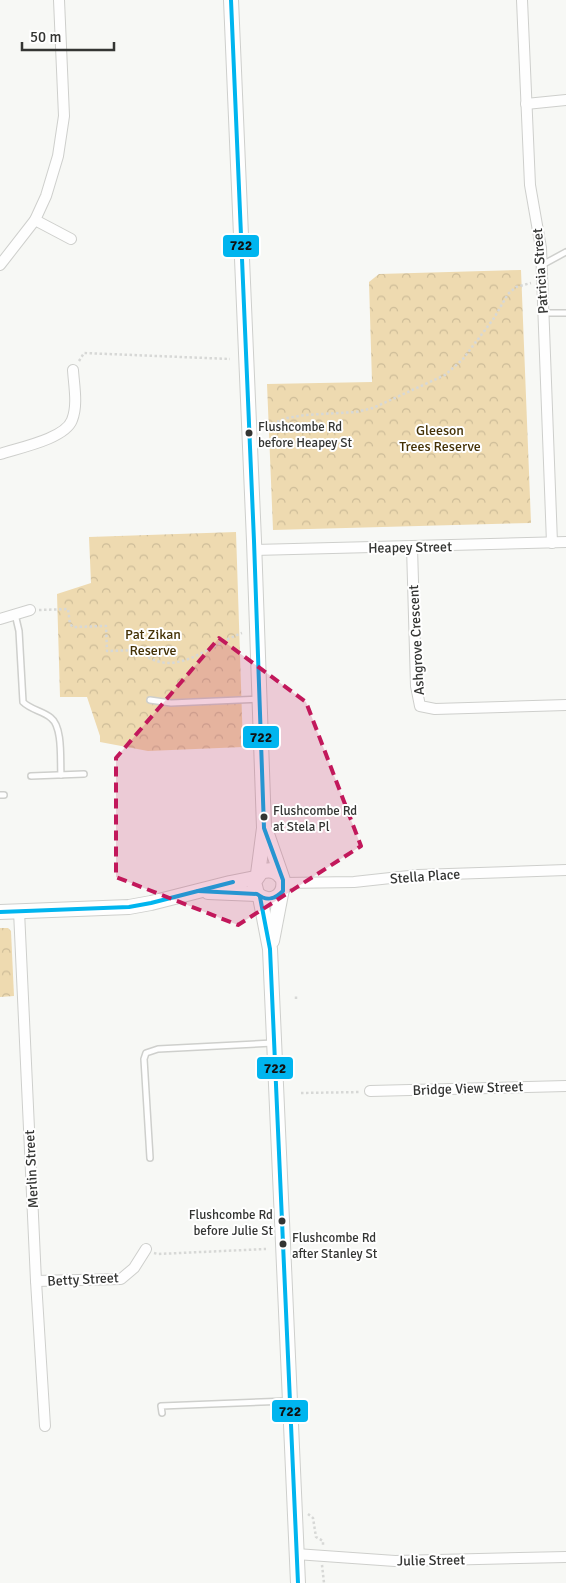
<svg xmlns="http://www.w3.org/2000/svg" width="566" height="1583" font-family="Signika,sans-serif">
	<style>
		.forest { fill: url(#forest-crowns) }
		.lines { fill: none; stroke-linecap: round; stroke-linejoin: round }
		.lane-casing { stroke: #cecfcc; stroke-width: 8 }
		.street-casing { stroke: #cecfcc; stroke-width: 12 }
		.secondary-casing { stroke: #cecfcc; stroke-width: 16 }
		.path { stroke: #d7d8d6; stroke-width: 2.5; stroke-dasharray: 2.5 2.5; stroke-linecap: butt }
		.lane { stroke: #fefefe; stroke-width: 5 }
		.street { stroke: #fefefe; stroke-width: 10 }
		.secondary { stroke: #fefefe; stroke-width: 14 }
		.bus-1-casing { stroke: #fff; stroke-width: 8 }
		.bus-1 { stroke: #00b5ef; stroke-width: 4 }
		.marked { fill: #c2185b; fill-opacity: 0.2; stroke: #c2185b; stroke-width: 4; stroke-dasharray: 10 6; stroke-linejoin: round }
		.bus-dot { fill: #343533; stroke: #fff; stroke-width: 2 }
		.labels { text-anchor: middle; stroke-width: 4; stroke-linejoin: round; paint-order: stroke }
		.bus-label { font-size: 13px; fill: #343533; stroke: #fff; text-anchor: start }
		.street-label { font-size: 14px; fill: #343533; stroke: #fff }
		.park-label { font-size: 14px; fill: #443105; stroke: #fff }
		.line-badge { stroke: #fff; stroke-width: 2 }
		.pale-badge-label { font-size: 14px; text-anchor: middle; font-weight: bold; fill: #111 }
	</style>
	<defs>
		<pattern id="forest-crowns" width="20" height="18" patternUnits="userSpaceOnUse" patternTransform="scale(1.25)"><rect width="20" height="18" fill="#eedab0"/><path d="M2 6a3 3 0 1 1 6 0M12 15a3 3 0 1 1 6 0" fill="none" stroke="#cdbc98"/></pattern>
	</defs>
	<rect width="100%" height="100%" fill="#f7f8f5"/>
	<g class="forest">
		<polygon points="521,270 531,523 273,530 267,384 372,382 369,282 379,274"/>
		<polygon points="236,532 243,747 148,751 100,742 100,736 87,697 60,697 57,594 91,583 89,537"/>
		<polygon points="0,928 8,928 11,931 14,996 0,997"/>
	</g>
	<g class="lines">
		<g class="lane-casing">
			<g id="lane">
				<polyline points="542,265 566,252"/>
				<polyline points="544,313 566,313"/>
				<path d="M15,614l4,17 4,71c8,8 20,9 28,16 12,9 9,43 10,57"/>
				<polyline points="150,700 171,703 259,699"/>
				<polyline points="31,776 84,774"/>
				<polyline points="0,795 4,795"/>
				<polyline points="150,1158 144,1059 146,1053 158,1049 273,1043"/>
				<polyline points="162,1413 161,1406 288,1401"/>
			</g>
		</g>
		<g class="street-casing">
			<g id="street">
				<polyline points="522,0 530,185 541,248 552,543"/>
				<polyline points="526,104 566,100"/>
				<polyline points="35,220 71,239"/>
				<polyline points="0,265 35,220 46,196 58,156 64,116 59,0"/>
				<path d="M0,454c18,-6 65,-15 72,-34 6,-15 2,-34 1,-50"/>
				<polyline points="412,547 416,686 420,706 435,709 566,705"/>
				<polyline points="254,550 566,542"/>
				<polyline points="0,619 30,610"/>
				<polyline points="284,883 354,882 418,875 566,870"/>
				<polyline points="19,911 36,1281 45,1426"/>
				<polyline points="370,1091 566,1086"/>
				<polyline points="36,1281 121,1279 134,1268 146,1249"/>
				<polyline points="296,1554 395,1561 566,1557"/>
			</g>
		</g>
		<g class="secondary-casing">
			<g id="secondary">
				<polyline points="231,0 254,541 264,828 258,874"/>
				<path d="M266,831l17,49c3,17 -14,25 -26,14l-3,-12 7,-10c8,-3 15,-2 20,5"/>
				<polyline points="208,892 257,894"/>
				<polyline points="260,897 270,949 298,1583"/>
				<polyline points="0,912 129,907 151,903 230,883 255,878"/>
				<polyline points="272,941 281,894"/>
			</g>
		</g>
		<g class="path">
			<polyline points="79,361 84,353 230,359"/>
			<polyline points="263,427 287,418 305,415 356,412 373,408 445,375 463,359 494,318 508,294 516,287 531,283"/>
			<path d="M39,610l29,-1 2,15 3,3 33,-1 1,25 31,-1c36,32 68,-4 104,-17"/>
			<polyline points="296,999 296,994"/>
			<polyline points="301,1093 361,1092"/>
			<polyline points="154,1253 158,1254 266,1249"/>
			<polyline points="308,1514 313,1518 316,1537 323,1541 323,1545"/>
			<polyline points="322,1565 324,1583"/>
		</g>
		<use href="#lane" class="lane"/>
		<use href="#street" class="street"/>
		<use href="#secondary" class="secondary"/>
		<g class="bus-1-casing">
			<g id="bus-1">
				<path d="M198,891l59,3c10,8 18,5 26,-3v-11l-19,-52 -10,-287 -23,-541"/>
				<polyline points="260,897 270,949 298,1583"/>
				<polyline points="0,912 129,907 151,903 233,882"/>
			</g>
		</g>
		<use href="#bus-1" class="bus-1"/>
	</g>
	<path class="marked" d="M219,638l87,64 55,144 -123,79 -122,-48v-119z"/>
	<g class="bus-dot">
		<circle cx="249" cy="433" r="4.5"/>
		<circle cx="264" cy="817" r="4.5"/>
		<circle cx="282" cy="1221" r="4.5"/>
		<circle cx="283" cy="1244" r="4.5"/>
	</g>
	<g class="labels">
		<g class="bus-label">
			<text x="258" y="431">Flushcombe Rd<tspan x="258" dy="16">before Heapey St</tspan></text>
			<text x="273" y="815">Flushcombe Rd<tspan x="273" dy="16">at Stela Pl</tspan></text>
			<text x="273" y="1219" text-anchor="end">Flushcombe Rd<tspan x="273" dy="16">before Julie St</tspan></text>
			<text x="292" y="1242">Flushcombe Rd<tspan x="292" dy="16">after Stanley St</tspan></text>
		</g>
		<g class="street-label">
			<text transform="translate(540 271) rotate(-94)" y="5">Patricia Street</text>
			<text transform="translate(410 547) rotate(-1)" y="5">Heapey Street</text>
			<text transform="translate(416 640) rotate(-93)" y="5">Ashgrove Crescent</text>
			<text transform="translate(425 876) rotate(-4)" y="5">Stella Place</text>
			<text transform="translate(468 1088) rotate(-2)" y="5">Bridge View Street</text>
			<text transform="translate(31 1169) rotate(-93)" y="5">Merlin Street</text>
			<text transform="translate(83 1279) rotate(-3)" y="5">Betty Street</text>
			<text transform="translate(431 1560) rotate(-1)" y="5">Julie Street</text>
		</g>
		<g class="park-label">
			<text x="440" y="435">Gleeson<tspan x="440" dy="16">Trees Reserve</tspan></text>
			<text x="153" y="639">Pat Zikan<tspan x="153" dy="16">Reserve</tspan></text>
		</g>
	</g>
	<g class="line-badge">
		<rect x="222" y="234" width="38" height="24" rx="5" fill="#00b5ef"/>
		<rect x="242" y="725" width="38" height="24" rx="5" fill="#00b5ef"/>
		<rect x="256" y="1056" width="38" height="24" rx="5" fill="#00b5ef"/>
		<rect x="271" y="1399" width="38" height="24" rx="5" fill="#00b5ef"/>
	</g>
	<g class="pale-badge-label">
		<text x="241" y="250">722</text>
		<text x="261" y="742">722</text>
		<text x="275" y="1073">722</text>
		<text x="290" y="1416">722</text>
	</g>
	<path d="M22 42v8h92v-8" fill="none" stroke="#343533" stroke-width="2.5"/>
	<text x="30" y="42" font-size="15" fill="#343533" stroke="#ffffff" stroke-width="4" paint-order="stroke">50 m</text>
</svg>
